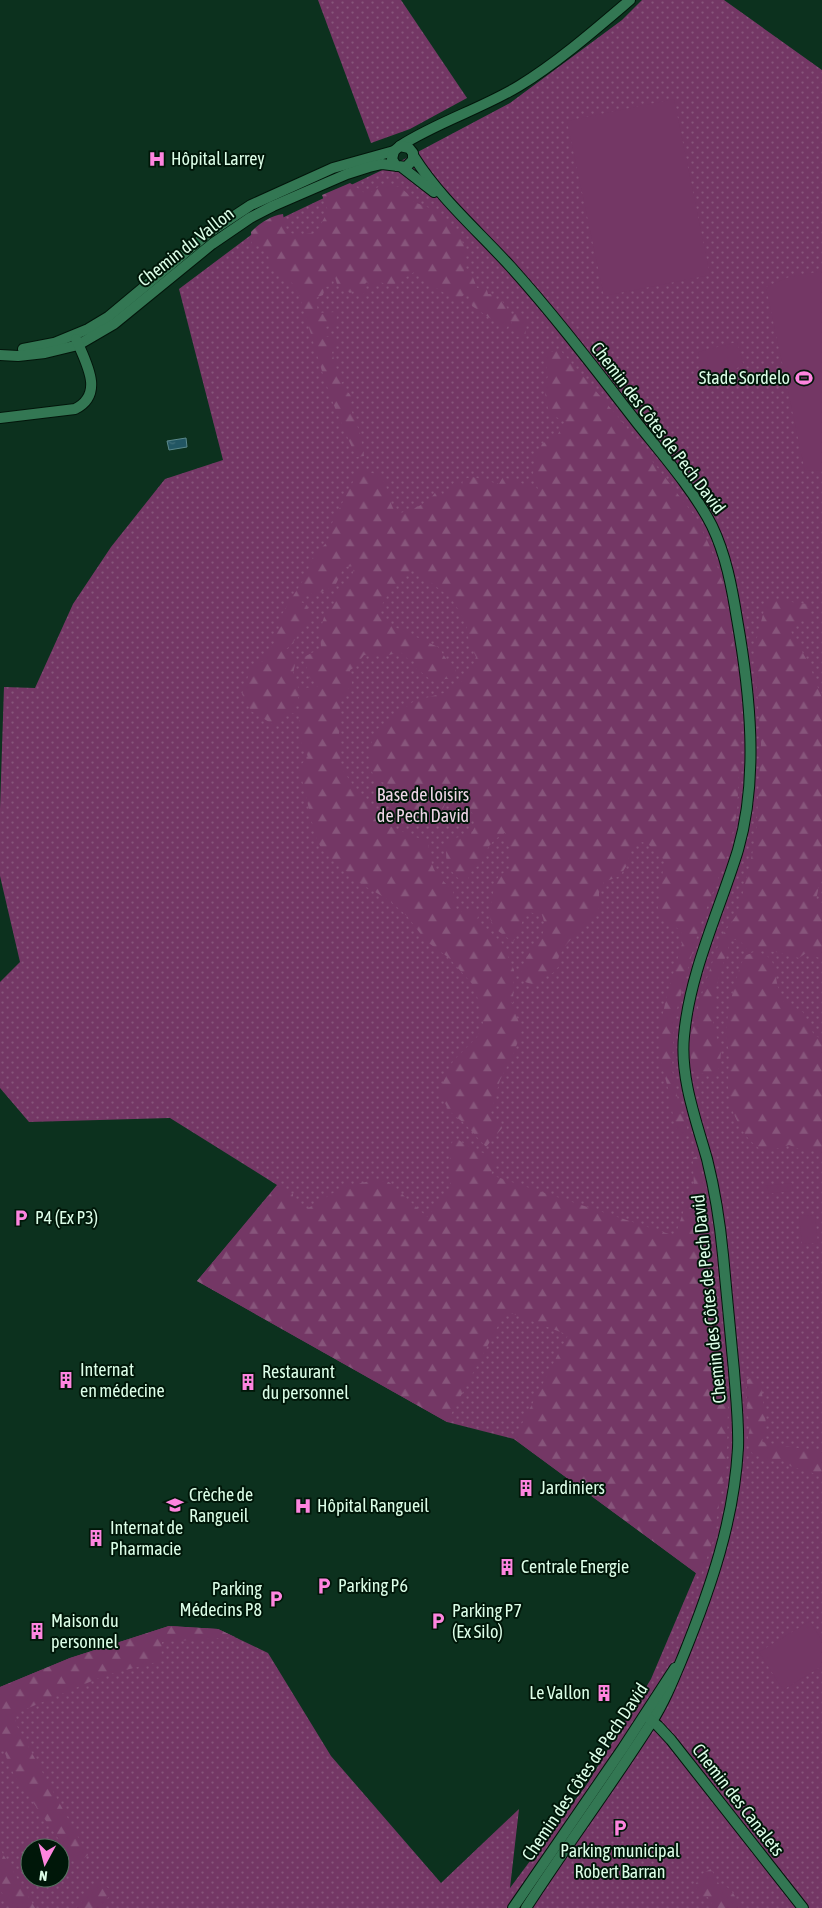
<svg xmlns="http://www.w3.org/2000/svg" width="822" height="1908" font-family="'Asap Condensed',sans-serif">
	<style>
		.green { fill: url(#green-dots); fill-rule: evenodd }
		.forest { fill: url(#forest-firs); fill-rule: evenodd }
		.pitch { fill: #743765 }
		.water { fill: url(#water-ripples); stroke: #5a888b }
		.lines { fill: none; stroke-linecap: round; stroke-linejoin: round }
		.street-casing { stroke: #03160b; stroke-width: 12 }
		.street { stroke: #337753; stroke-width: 10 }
		.labels { text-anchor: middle; stroke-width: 4; stroke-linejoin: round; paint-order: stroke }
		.poi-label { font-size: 18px; fill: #dcfee8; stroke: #001709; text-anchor: start }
		.street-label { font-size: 18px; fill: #dcfee8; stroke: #001709 }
		.park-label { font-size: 18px; fill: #efd6e7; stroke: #001709 }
	</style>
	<defs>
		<pattern id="green-dots" width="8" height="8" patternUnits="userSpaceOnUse" patternTransform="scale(1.25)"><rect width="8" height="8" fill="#743765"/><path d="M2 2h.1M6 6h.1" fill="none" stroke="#87557b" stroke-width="1.8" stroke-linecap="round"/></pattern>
		<pattern id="forest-firs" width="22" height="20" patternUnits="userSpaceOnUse" patternTransform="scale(1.25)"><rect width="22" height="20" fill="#743765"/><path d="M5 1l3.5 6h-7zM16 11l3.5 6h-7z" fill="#87557b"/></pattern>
		<pattern id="water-ripples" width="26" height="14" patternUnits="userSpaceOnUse" patternTransform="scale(1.25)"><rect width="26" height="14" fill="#225663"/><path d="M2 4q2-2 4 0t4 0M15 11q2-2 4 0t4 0" fill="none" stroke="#426f79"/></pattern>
	</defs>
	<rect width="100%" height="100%" fill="#0c311e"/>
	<g class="green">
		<polygon points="318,0 401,0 467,98 410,129 371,143"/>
		<path d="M642,0h82l98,70v1838h-822v-221l70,-29 99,-32 49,3 50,24 63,103 110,127 78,-74 -9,79 77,-104 64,-105 45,-106 -182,-134 -67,-17 -250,-141 80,-96 -107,-67 -141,4 -29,-34v-106l20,-20 -20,-86v-67l4,-122 31,1 38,-84 38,-57 54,-68 58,-19 -44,-171 80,-60 138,-66 113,-60 112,-83zM30,1848h30v30h-30z"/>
	</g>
	<g class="forest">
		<path d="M350,183l15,10 6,-1 10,-7 19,2 8,7 6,8 26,10c5,11 16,18 22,29 5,9 2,22 2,32l8,2 5,13 9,-1 2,7h5l3,7 4,-3 12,17 8,-3 7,8 -2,18 -10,-2 -4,-15 -5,8 -34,-23 -3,-11 -4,-1 -8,7 -32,-20 -9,-10 -23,14 -15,-3 -4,7h-3l-4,-7 -4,4 2,7 -4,2 -5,-6 -6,4 -13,-9 -2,-7 -4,1 1,8 -8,1 -1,8 -7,3 2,15 17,-1 2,4 -2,8 -10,3 1,10h3l5,4 1,8 -3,3 5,19 4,1 3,9 -3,2 2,7 6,3 4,7 -4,5 11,28 4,23 -8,1 -21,-49 -11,-30 -25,-84 -7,-11 -20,-14 -4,-14 -7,-11 -9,1 -1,-13c9,-9 19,-16 32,-18l3,17 10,4 20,-2 12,-22 -6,-16z"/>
		<path d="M554,351h7l59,68 77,100 14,30 12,34 5,27 12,76 1,49 -4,78 -9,40 -29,75 -25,92 -2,50 8,40 8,21 -4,4 -4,-1 -5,-8 -7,-38 -9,-33v-24l8,-36 15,-51 -1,-13 -21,-15 -2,-9 3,-6 -1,-15 5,-25 -17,-17 -6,-2 -11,8 -4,15 -7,11 -16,6 -5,11v15l-5,8 -9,7 -19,22 -8,13 1,8 -6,7 -9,2 -9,10 -10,-3 -5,-7c2,-5 3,-11 6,-16 8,-15 24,-24 16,-44l-14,-3c-8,9 -7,21 -15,30l-19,-14 -5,-13 6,-33 4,-6 11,-8v-20l-4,-4 -1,-11c-14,7 -19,16 -24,31l-9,6 -4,9 -8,1c-13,-12 -14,-17 -14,-34l9,-8 16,-4 6,-11 -8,-16 -2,-15 -17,1 -9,20 -14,4 -23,-8 -11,-24 -16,-4 -4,-5 -5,-23 8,-23 38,-29 30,-8 17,-11 10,-11 5,-14 -7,-15 -3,-20 -15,-24 -38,-29c-14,13 -31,27 -34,47l9,8 50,23 9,13 9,7v11l-11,1 -6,4 -7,-2 -16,-13 -2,-8h-5l-12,-11 -4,5 -9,2 -3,-2 -6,2 -11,-1 -9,12 -5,3 2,14 -9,12 -3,9 1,13 -2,16 2,12 -1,20 13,19 36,41 39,16c4,28 4,29 25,48l2,27 7,-6 18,-2 -3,11 25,23 12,27 -1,33 -2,-1 11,28 -9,25 -13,25 -9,33 12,14 -17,20 -21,-23 -16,-13 -9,-18 3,-11 10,-21 24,-24 6,-14 -8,-36 -26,-29 -23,-17 -19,-25 -18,-16 -28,-16 -39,-34 -7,-15 -16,-68 9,-10 -9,-19v-43l-5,18 -9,2 -11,10 -23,-14 -9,-17 10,-29 11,-4 11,-18v-9l6,-7 2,-13 23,-37 8,-20 15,-16 4,-18 27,-53c35,5 23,19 37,44 16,-4 34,-10 42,-26l6,8 11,-15 7,5 1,-7 10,-2 26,7 4,-7 35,12 -5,-15 3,-17 6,-13 16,-10 7,-13 -16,-7 -5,-27 4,-11 -3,-17 3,-6zM355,566l-5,15 -11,7 -6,18 -9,11 -4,14 1,17 -17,9 5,20 10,9 -20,3 -6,-15 3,-14 -10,-11c6,-4 7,-7 11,-12 12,-16 15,-10 10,-32l-6,-3 5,-5 1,-6 7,4 21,-9 9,-19z"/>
		<polygon points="767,599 808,604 812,619 797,621 790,630 809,664 822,698 822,872 816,900 822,903 822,959 806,953 799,958 776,952 747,949 740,941 731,939 716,987 713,1027 721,1049 720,1066 715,1075 695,1073 691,1063 691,1034 704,987 721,937 738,913 756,838 761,744 754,649"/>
		<path d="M753,952c22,2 21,13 24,31 1,7 5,13 7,19l19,10 11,23 8,4v116l-13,-6h-10l-10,-4 -24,7c-17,-9 -28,-28 -34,-46 -5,-15 -2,-31 -2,-46 1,-8 -2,-15 -3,-23 -2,-11 12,-74 20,-82 1,0 6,-2 7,-3z"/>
		<polygon points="453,1136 466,1145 496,1159 491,1175 675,1236 686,1204 694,1190 693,1158 698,1156 709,1208 716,1312 728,1407 727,1453 713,1541 701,1574 696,1573 514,1439 568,1335 506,1311 447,1422 197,1281 277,1186 293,1194 293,1200 305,1210 343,1187 375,1180 389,1182 427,1217 450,1189 450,1159"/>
		<polygon points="752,1377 758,1379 761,1386 765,1416 766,1424 762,1442 822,1452 822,1476 790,1466 788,1463 777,1459 767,1461 763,1457 756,1455 754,1456 750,1450 748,1437 751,1423 747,1414 747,1380"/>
		<polygon points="169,1626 218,1629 235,1637 162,1642 161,1661 106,1675 19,1712 15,1717 17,1726 88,1855 76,1864 14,1775 0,1741 0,1687 70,1658"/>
		<polygon points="0,1849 35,1908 12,1908 0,1890"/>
		<path d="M711,1869l8,15c13,3 17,12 20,24h-25l-6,-11 -8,1 -5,-13 8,-12z"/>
		<polygon points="96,1885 103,1885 110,1889 110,1895 101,1908 76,1908"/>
	</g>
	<g class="pitch">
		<polygon points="674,99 710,275 604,296 567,121"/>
		<polygon points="822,271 822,470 805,471 766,287 789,277"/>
		<polygon points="737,342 744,366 704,377 698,352"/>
		<polygon points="792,1183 793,1191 765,1194 765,1186"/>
		<polygon points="815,1215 818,1243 802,1244 799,1216"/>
		<polygon points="810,1621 822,1641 822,1666 783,1690 759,1652"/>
	</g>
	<polygon class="water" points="186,438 187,447 169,450 167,441"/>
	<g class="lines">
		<g class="street-casing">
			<g id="street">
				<path d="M400,146c37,-24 81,-37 119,-60 38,-23 77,-57 111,-86"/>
				<path d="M414,157c26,41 63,73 96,109 45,50 86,104 128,158 24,30 57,68 74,102 14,29 20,62 25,93 13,74 22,159 1,231 -19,62 -48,121 -54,186 -4,42 12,84 23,123 8,32 13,64 16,96 4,39 7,77 11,116 2,26 5,52 4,77 -4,72 -27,139 -54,206 -10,24 -19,47 -33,69 -40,63 -85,123 -125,185"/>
				<polyline points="403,168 434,192"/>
				<polyline points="23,349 54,343 88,329 108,317 210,232 251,205 333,168 394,151"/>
				<polyline points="0,355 18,356 45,353 78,345 114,324 212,244 250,218 273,206 347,174 369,167 382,164 406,167 413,160 413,153 409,148 400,146 394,151 392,159 396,166"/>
				<path d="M0,418l75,-9c30,-15 11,-46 1,-70"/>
				<polyline points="647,1717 658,1726 671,1740 803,1908"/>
				<polyline points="513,1908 623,1748 675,1668"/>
			</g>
		</g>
		<use href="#street" class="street"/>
	</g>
	<defs>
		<g id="hospital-bare" transform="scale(1.35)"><path d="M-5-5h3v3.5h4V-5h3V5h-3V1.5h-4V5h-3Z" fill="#fe85df" stroke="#001709" stroke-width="2.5" paint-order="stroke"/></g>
		<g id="stadium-bare" transform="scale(1.35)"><path d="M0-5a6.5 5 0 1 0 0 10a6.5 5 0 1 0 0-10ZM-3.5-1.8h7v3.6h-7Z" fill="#fe85df" stroke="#001709" stroke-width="2.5" paint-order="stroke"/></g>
		<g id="parking-bare" transform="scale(1.35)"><path d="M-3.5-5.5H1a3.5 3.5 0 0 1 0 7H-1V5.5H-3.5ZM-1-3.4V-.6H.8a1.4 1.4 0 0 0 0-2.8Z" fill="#fe85df" stroke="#001709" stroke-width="2.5" paint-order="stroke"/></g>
		<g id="building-bare" transform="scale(1.35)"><path d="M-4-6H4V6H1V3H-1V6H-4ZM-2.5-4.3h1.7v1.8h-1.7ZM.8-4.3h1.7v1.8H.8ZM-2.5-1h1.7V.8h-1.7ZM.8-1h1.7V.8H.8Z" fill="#fe85df" stroke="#001709" stroke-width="2.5" paint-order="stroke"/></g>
		<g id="school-bare" transform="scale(1.35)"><path d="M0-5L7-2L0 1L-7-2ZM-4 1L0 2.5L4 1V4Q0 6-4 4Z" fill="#fe85df" stroke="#001709" stroke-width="2.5" paint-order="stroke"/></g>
	</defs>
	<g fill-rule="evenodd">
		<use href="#hospital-bare" x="157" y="159"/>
		<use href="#stadium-bare" x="804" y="378"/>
		<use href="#parking-bare" x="21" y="1218"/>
		<use href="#building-bare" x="66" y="1380"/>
		<use href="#building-bare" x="248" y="1382"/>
		<use href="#building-bare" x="526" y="1488"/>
		<use href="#school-bare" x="175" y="1505"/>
		<use href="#hospital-bare" x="303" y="1506"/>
		<use href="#building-bare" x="96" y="1538"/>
		<use href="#building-bare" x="507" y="1567"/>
		<use href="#parking-bare" x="324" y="1586"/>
		<use href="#parking-bare" x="276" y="1599"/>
		<use href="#parking-bare" x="438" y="1621"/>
		<use href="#building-bare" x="37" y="1631"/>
		<use href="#building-bare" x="604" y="1693"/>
		<use href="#parking-bare" x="620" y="1828"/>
	</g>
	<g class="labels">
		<g class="poi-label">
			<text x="171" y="165">Hôpital Larrey</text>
			<text x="790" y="384" text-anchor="end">Stade Sordelo</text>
			<text x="35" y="1224">P4 (Ex P3)</text>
			<text x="80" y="1376">Internat<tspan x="80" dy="21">en médecine</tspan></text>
			<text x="262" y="1378">Restaurant<tspan x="262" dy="21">du personnel</tspan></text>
			<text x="540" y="1494">Jardiniers</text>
			<text x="189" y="1501">Crèche de<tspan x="189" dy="21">Rangueil</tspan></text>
			<text x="317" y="1512">Hôpital Rangueil</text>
			<text x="110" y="1534">Internat de<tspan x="110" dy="21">Pharmacie</tspan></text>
			<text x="521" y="1573">Centrale Energie</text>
			<text x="338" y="1592">Parking P6</text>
			<text x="262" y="1595" text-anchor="end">Parking<tspan x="262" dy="21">Médecins P8</tspan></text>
			<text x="452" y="1617">Parking P7<tspan x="452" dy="21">(Ex Silo)</tspan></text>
			<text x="51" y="1627">Maison du<tspan x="51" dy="21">personnel</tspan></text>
			<text x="590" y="1699" text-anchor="end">Le Vallon</text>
			<text x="620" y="1857" text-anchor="middle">Parking municipal<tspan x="620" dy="21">Robert Barran</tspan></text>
		</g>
		<g class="street-label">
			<text transform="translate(186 247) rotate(-38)" y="6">Chemin du Vallon</text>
			<text transform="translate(658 428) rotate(53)" y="6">Chemin des Côtes de Pech David</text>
			<text transform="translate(709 1299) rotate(-96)" y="6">Chemin des Côtes de Pech David</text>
			<text transform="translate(585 1772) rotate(-56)" y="6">Chemin des Côtes de Pech David</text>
			<text transform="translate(738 1800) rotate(52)" y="6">Chemin des Canalets</text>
		</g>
		<g class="park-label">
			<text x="423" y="801">Base de loisirs<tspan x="423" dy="21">de Pech David</tspan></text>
		</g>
	</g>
	<g transform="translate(45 1863) rotate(187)"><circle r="24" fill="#001709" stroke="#587362"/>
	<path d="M0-4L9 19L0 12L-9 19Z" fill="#fe85df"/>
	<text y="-8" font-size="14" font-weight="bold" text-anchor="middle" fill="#dcfee8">N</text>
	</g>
</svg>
